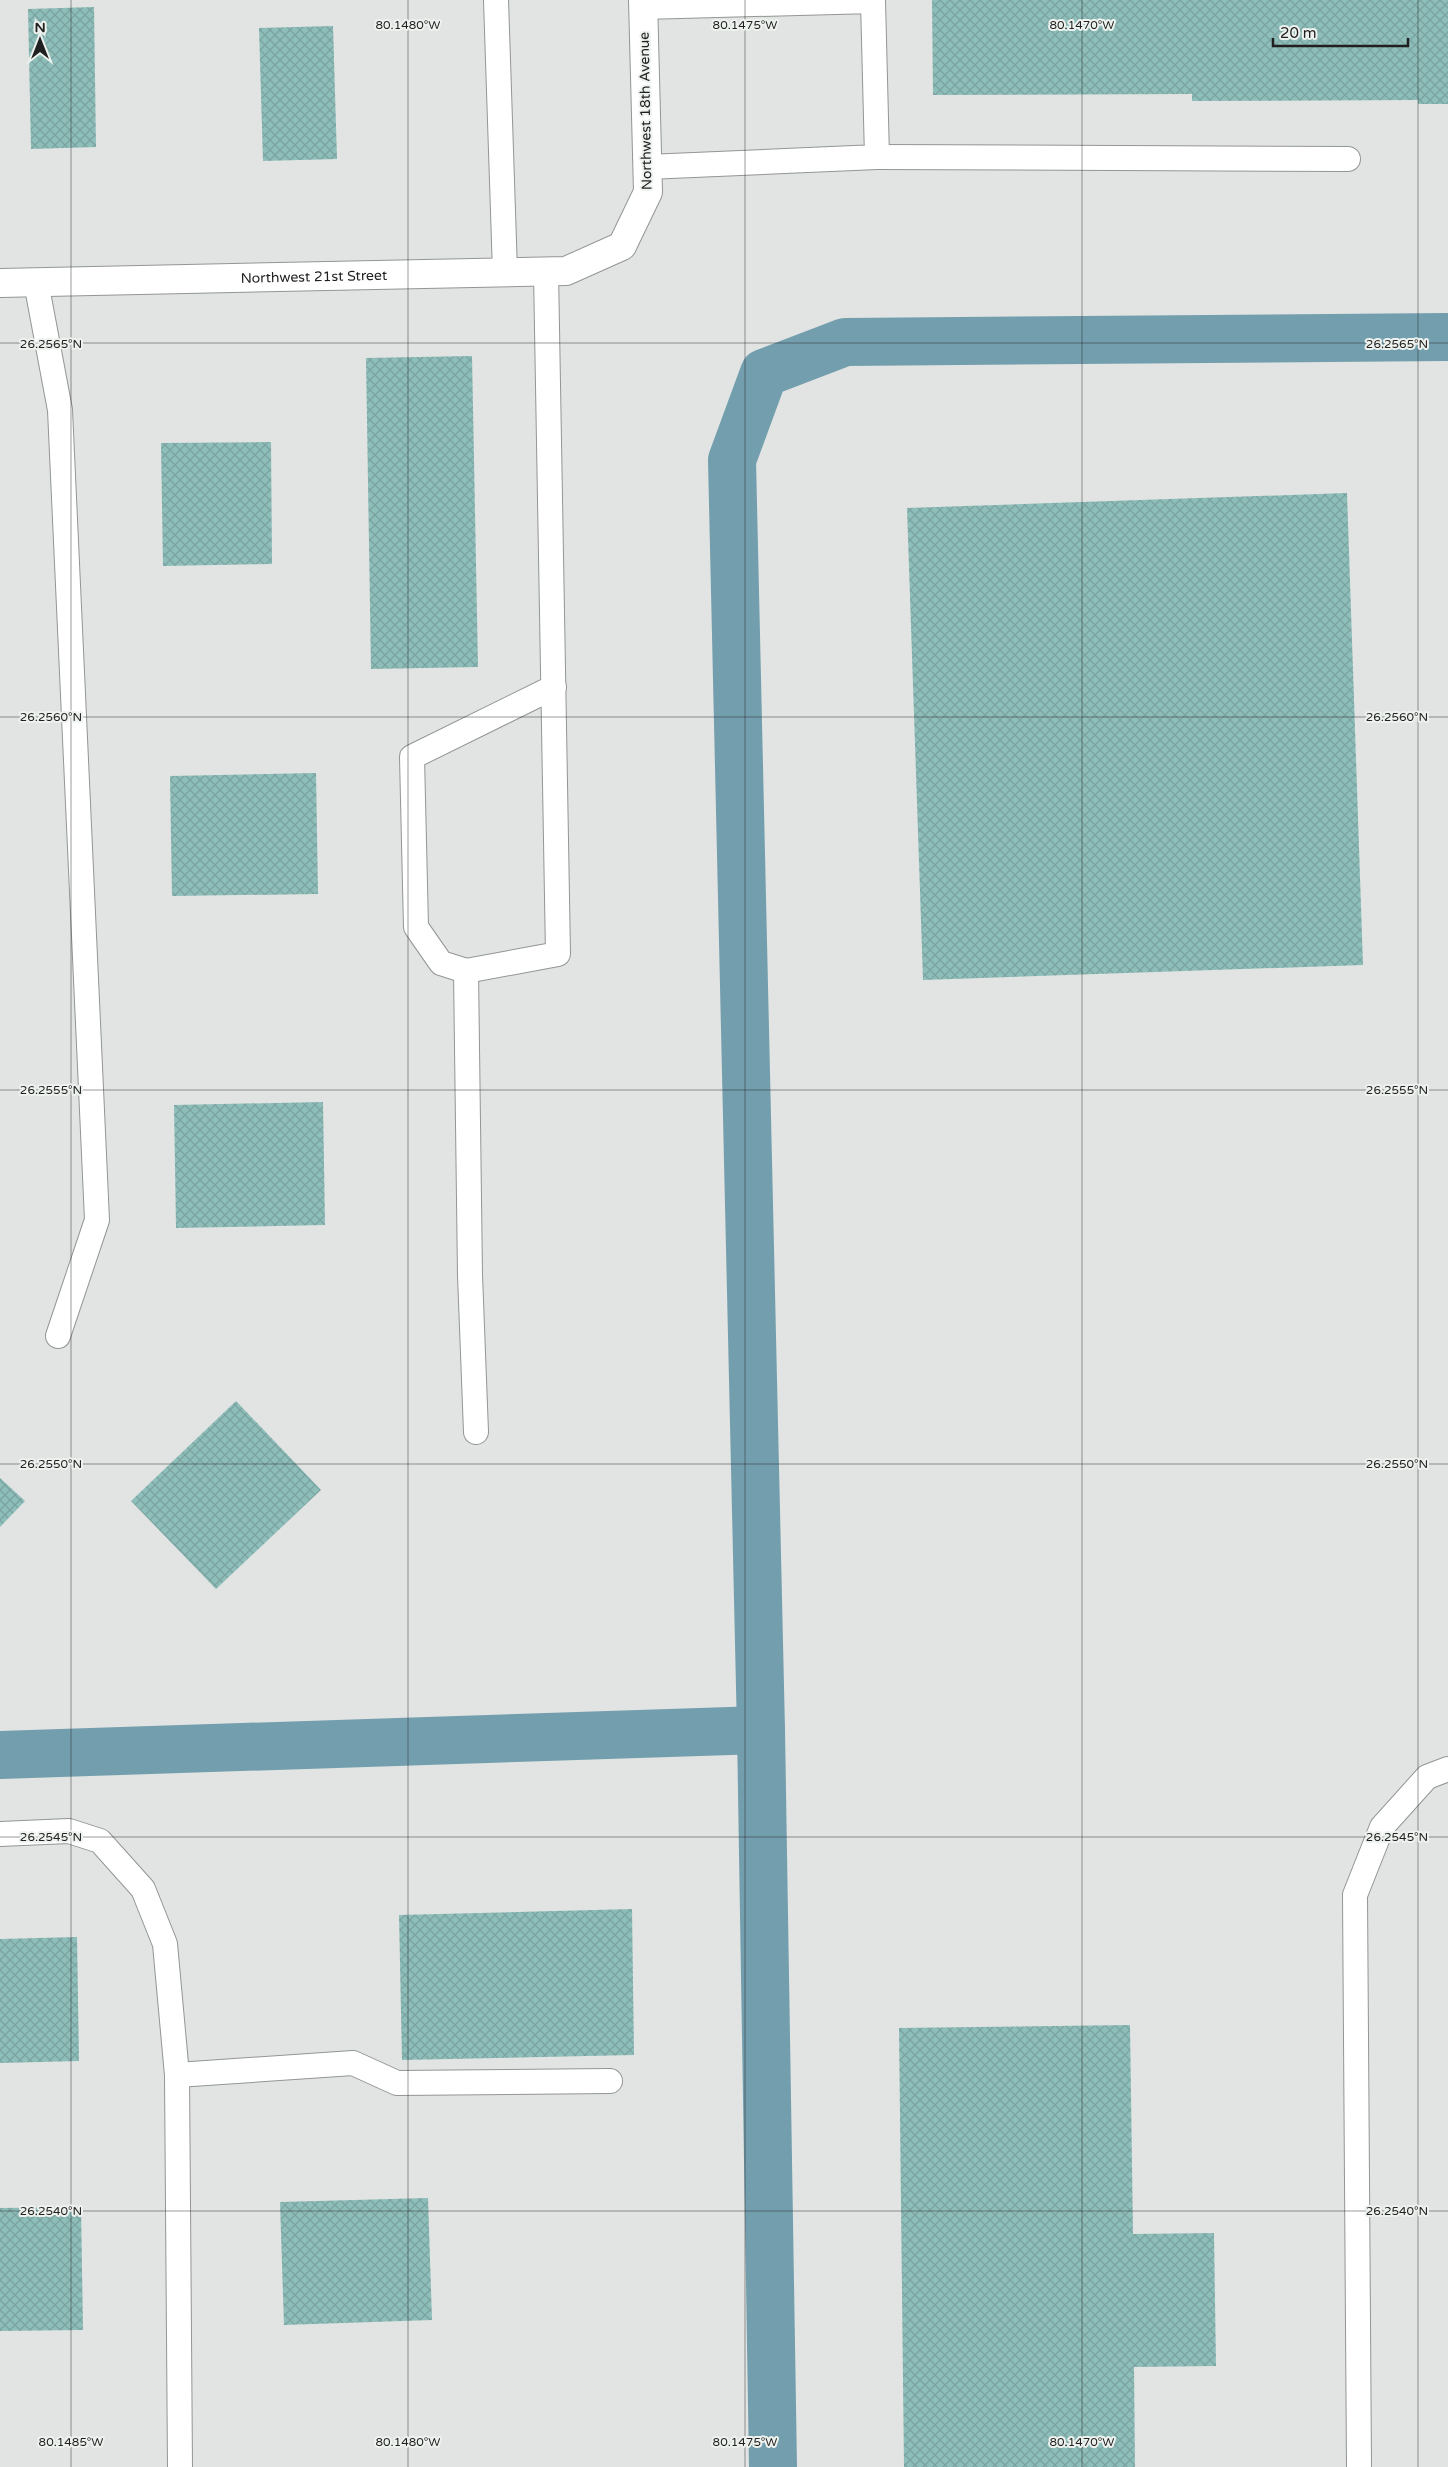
<svg xmlns="http://www.w3.org/2000/svg" width="1448" height="2467" font-family="'Varela Round',sans-serif">
	<style>
		.lines { fill: none; stroke-linecap: round; stroke-linejoin: round }
		.canal { stroke: #739ead; stroke-width: 48 }
		.building { fill: url(#building-cross-hatch) }
		.lane-casing { stroke: #929694; stroke-width: 26 }
		.street-casing { stroke: #929694; stroke-width: 30 }
		.lane { stroke: #fff; stroke-width: 24 }
		.street { stroke: #fff; stroke-width: 28 }
		.ticks { fill: none; stroke: #1f201f; stroke-width: 1; stroke-opacity: 0.45 }
		.labels { text-anchor: middle; stroke-width: 4; stroke-linejoin: round; paint-order: stroke }
		.street-label { font-size: 14px; fill: #1f201f; stroke: #eef2ef }
		.ticks-label { font-size: 12px; text-anchor: middle; fill: #1f201f; stroke: #eef2ef; stroke-width: 4; stroke-linejoin: round; paint-order: stroke }
	</style>
	<defs>
		<pattern id="building-cross-hatch" width="8" height="8" patternUnits="userSpaceOnUse" patternTransform="scale(1.25)"><rect width="8" height="8" fill="#8ebeba"/><path d="M0 0l8 8M0 8l8-8" fill="none" stroke="#7aa39f"/></pattern>
	</defs>
	<rect width="100%" height="100%" fill="#e1e4e2"/>
	<g class="lines">
		<g class="canal">
			<polyline points="0,1755 761,1730"/>
			<polyline points="773,2467 761,1730 732,460 764,373 845,342 1448,337"/>
		</g>
	</g>
	<g class="building">
		<polygon points="932,0 1448,0 1448,104 1418,104 1418,100 1192,101 1192,94 933,95"/>
		<polygon points="94,7 96,147 31,149 28,9"/>
		<polygon points="333,26 337,159 263,161 259,28"/>
		<polygon points="472,356 478,667 371,669 366,358"/>
		<polygon points="271,442 272,564 163,566 161,443"/>
		<polygon points="1347,493 1363,965 923,980 907,508"/>
		<polygon points="316,773 318,894 172,896 170,776"/>
		<polygon points="323,1102 325,1225 176,1228 174,1105"/>
		<polygon points="236,1401 321,1490 216,1589 131,1501"/>
		<polygon points="0,1478 25,1501 0,1527"/>
		<polygon points="632,1909 634,2055 402,2060 399,1915"/>
		<polygon points="77,1937 79,2061 0,2063 0,1939"/>
		<polygon points="1130,2025 1133,2234 1214,2233 1216,2366 1134,2367 1135,2467 904,2467 899,2028"/>
		<polygon points="428,2198 432,2320 284,2325 280,2202"/>
		<polygon points="81,2207 83,2330 0,2331 0,2208"/>
	</g>
	<g class="lines">
		<g class="lane-casing">
			<g id="lane">
				<polyline points="496,0 505,272"/>
				<polyline points="643,7 873,1 877,157 647,167"/>
				<polyline points="877,157 1348,159"/>
				<polyline points="36,282 60,410 97,1220 58,1336"/>
				<polyline points="466,971 441,963 416,927 412,757 554,687"/>
				<polyline points="476,1432 470,1275 466,971 558,954 546,271"/>
				<polyline points="0,1834 69,1831 100,1841 143,1889 165,1944 177,2075 180,2467"/>
				<polyline points="177,2075 353,2063 397,2083 610,2081"/>
				<polyline points="1359,2467 1355,1895 1382,1827 1427,1777 1448,1769"/>
			</g>
		</g>
		<g class="street-casing">
			<g id="street">
				<path id="s1" d="M0,283l566,-12 56,-25 26,-54 -5,-192"/>
			</g>
		</g>
		<use href="#lane" class="lane"/>
		<use href="#street" class="street"/>
	</g>
	<path class="ticks" d="M71,0v2467M408,0v2467M745,0v2467M1082,0v2467M1418,0v2467M0,343h1448M0,717h1448M0,1090h1448M0,1464h1448M0,1837h1448M0,2211h1448"/>
	<g class="labels">
		<g class="street-label">
			<text transform="translate(645 111) rotate(-91)" y="5">Northwest 18th Avenue</text>
			<text dy="5" stroke="none"><textPath href="#s1" startOffset="314">Northwest 21st Street</textPath></text>
		</g>
	</g>
	<g class="ticks-label">
		<text x="408" y="29">80.1480°W</text>
		<text x="745" y="29">80.1475°W</text>
		<text x="1082" y="29">80.1470°W</text>
		<text x="51" y="348">26.2565°N</text>
		<text x="1397" y="348">26.2565°N</text>
		<text x="51" y="721">26.2560°N</text>
		<text x="1397" y="721">26.2560°N</text>
		<text x="51" y="1094">26.2555°N</text>
		<text x="1397" y="1094">26.2555°N</text>
		<text x="51" y="1468">26.2550°N</text>
		<text x="1397" y="1468">26.2550°N</text>
		<text x="51" y="1841">26.2545°N</text>
		<text x="1397" y="1841">26.2545°N</text>
		<text x="51" y="2215">26.2540°N</text>
		<text x="1397" y="2215">26.2540°N</text>
		<text x="71" y="2446">80.1485°W</text>
		<text x="408" y="2446">80.1480°W</text>
		<text x="745" y="2446">80.1475°W</text>
		<text x="1082" y="2446">80.1470°W</text>
	</g>
	<g transform="translate(40 40)" stroke="#eef2ef" stroke-width="4" paint-order="stroke">
	<path d="M0-4L9 19L0 12L-9 19Z" fill="#1f201f"/>
	<text y="-8" font-size="14" font-weight="bold" text-anchor="middle" fill="#1f201f">N</text>
	</g>
	<path d="M1273 38v8h135v-8" fill="none" stroke="#1f201f" stroke-width="2.5"/>
	<text x="1280" y="38" font-size="15" fill="#1f201f" stroke="#eef2ef" stroke-width="4" paint-order="stroke">20 m</text>
</svg>
